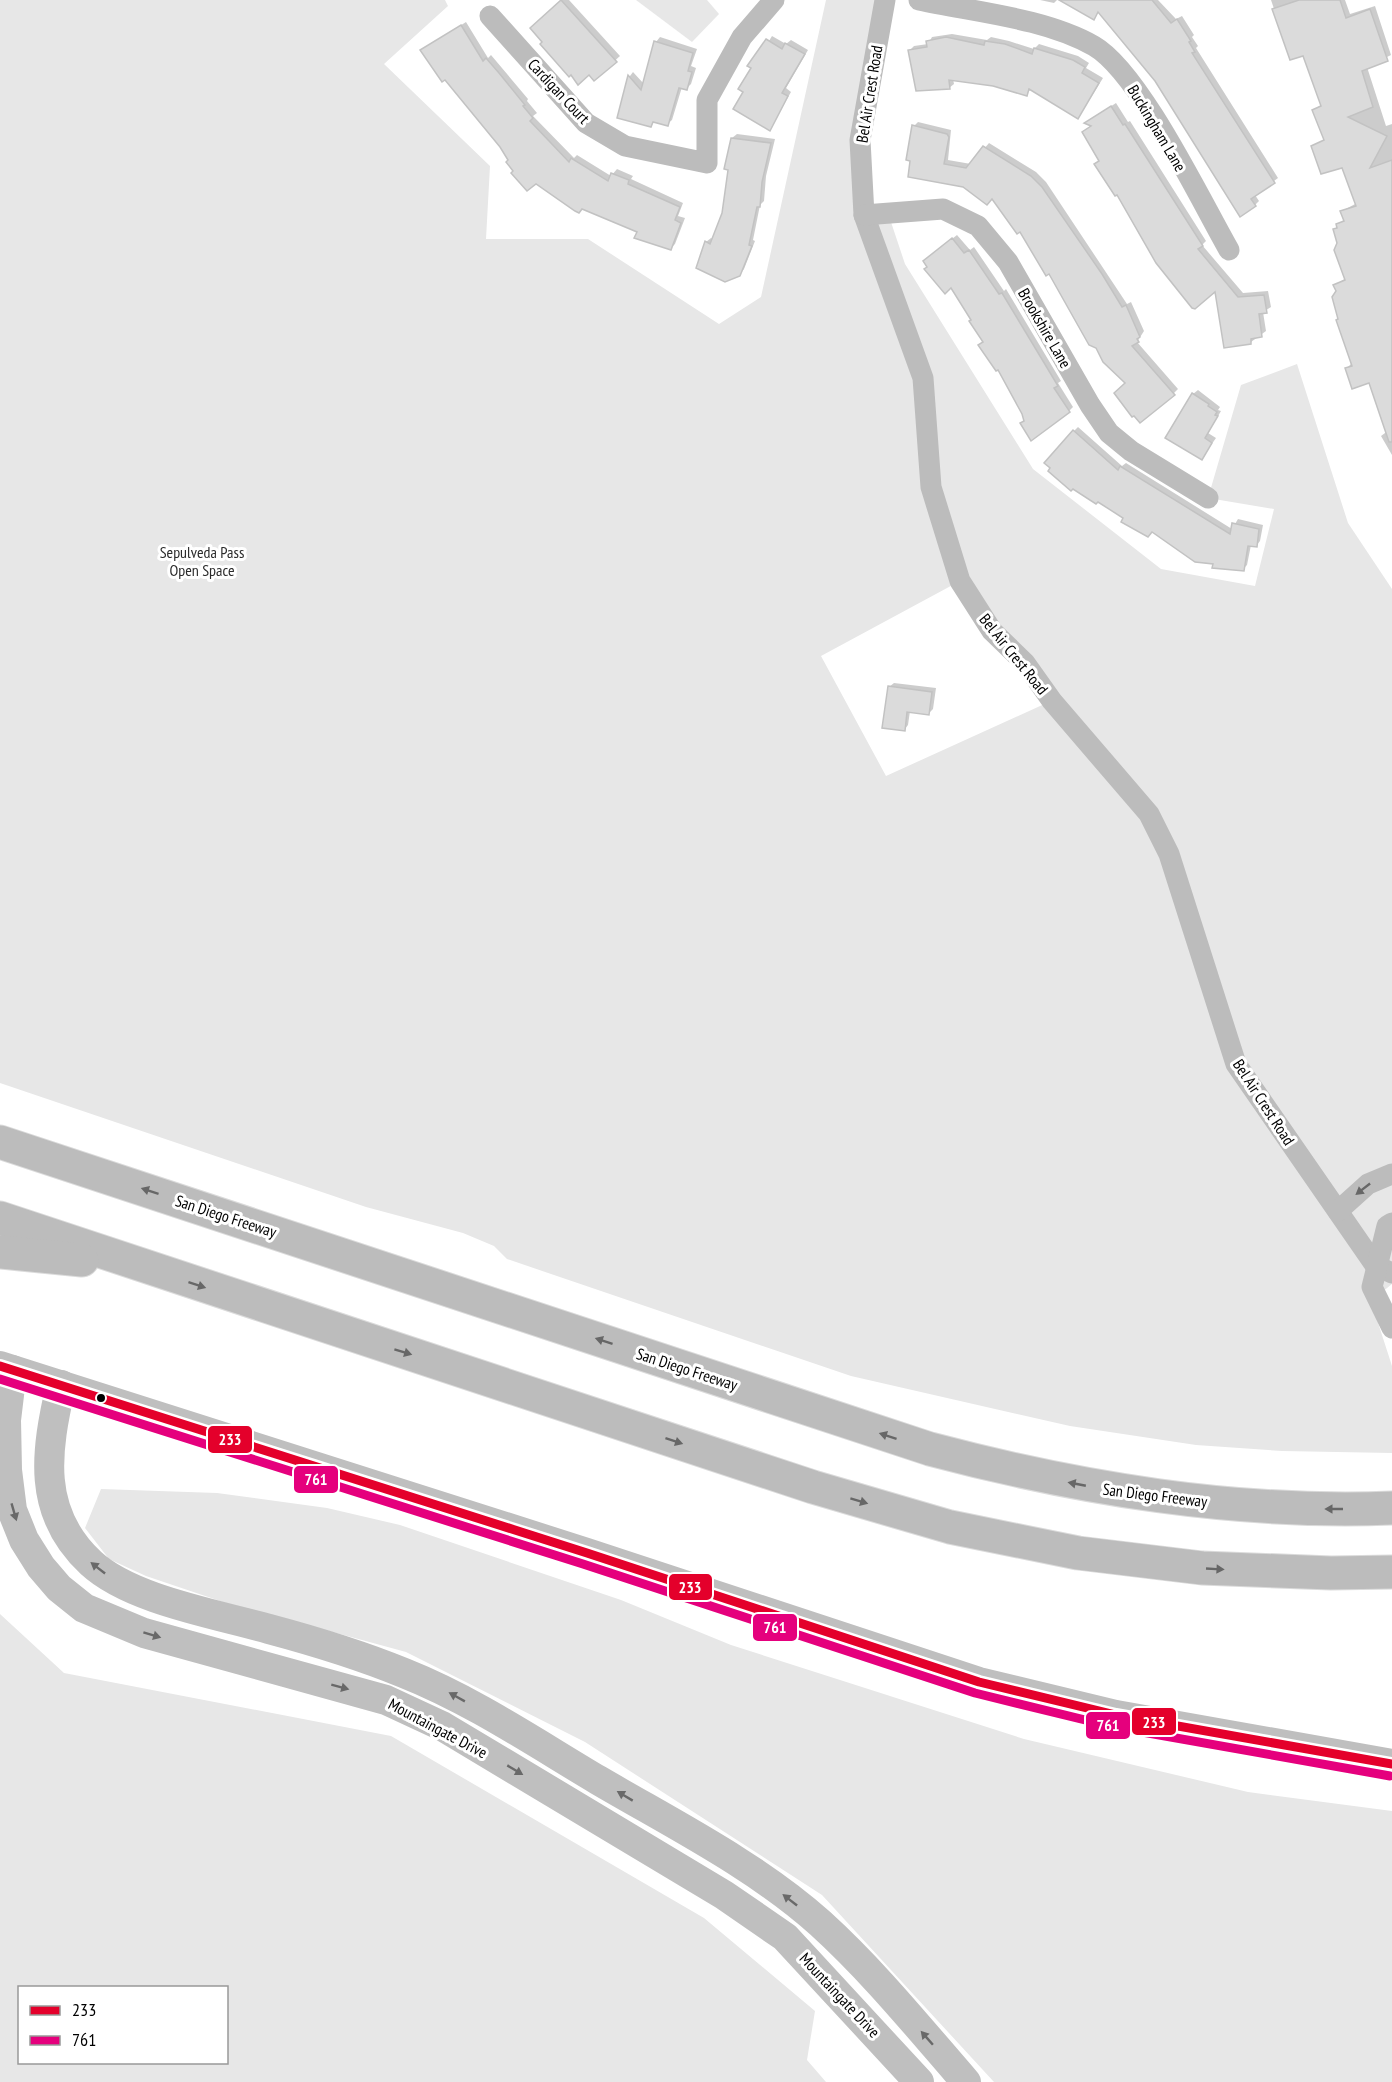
<svg xmlns="http://www.w3.org/2000/svg" width="1392" height="2082" font-family="'PT Sans Narrow',sans-serif">
	<style>
		.green { fill: #e7e7e7; fill-rule: evenodd }
		.shadow { fill: #0003 }
		.building { fill: #dbdbdb; stroke: #c2c2c2; stroke-width: 1.5 }
		.lines { fill: none; stroke-linecap: round; stroke-linejoin: round }
		.highway-casing { stroke: #dbdbdb; stroke-width: 35 }
		.street { stroke: #bcbcbc; stroke-width: 21 }
		.secondary { stroke: #bfbfbf; stroke-width: 30 }
		.highway { stroke: #bcbcbc; stroke-width: 33 }
		.bus-1-casing { stroke: #fff; stroke-width: 14 }
		.bus-2-casing { stroke: #fff; stroke-width: 14 }
		.bus-1 { stroke: #e4002b; stroke-width: 9 }
		.bus-2 { stroke: #e5007d; stroke-width: 9 }
		.oneway { fill: #676767 }
		.oneway2 { fill: #696969 }
		.bus-dot { fill: #000; stroke: #fff; stroke-width: 2 }
		.labels { text-anchor: middle; stroke-width: 6; stroke-linejoin: round; paint-order: stroke }
		.street-label { font-size: 16px; fill: #000; stroke: #fff }
		.park-label { font-size: 16px; fill: #2b2b2b; stroke: #fff }
		.line-badge { stroke: #fff; stroke-width: 2 }
		.badge-label { font-size: 16px; text-anchor: middle; font-weight: bold; fill: #fff }
	</style>
	<rect width="100%" height="100%" fill="#fff"/>
	<g class="green">
		<path d="M0,0h445l3,6 -64,58 106,102 -4,73h102l131,85 42,-27 65,-297h59l-25,140 4,74 24,-1 17,51 128,205 128,100 94,17 19,-77 -66,-11 33,-113 56,-21 51,159 44,66v695l-21,17 21,65v87l-110,-2 -86,-6 -126,-19 -219,-50 -344,-117 -13,-13 -31,-13 -97,-26 -366,-124zM960,581l91,120 -165,75 -65,-120z"/>
		<polygon points="636,0 707,0 719,14 692,42"/>
		<polygon points="101,1489 217,1493 327,1508 400,1525 621,1600 731,1645 1024,1739 1248,1792 1392,1811 1392,2082 994,2082 822,1895 585,1742 406,1652 226,1603 146,1576 109,1559 85,1528"/>
		<path d="M0,1614l64,59 327,63 313,182 111,93 -8,49 19,22h-826zM20,1988h206v74h-206z"/>
	</g>
	<g class="shadow">
		<polygon points="562,0 569,0 620,56 597,77 589,74 578,83 553,58 532,28"/>
		<polygon points="1040,0 1057,0 1054,3"/>
		<polygon points="1123,0 1158,0 1176,19 1182,16 1194,35 1192,37 1198,46 1196,48 1278,178 1255,195 1259,201 1255,205"/>
		<polygon points="1271,0 1345,0 1350,14 1375,6 1391,55 1367,67 1386,126 1392,124 1392,455 1381,436 1389,430 1370,381 1347,368 1351,364 1340,318 1335,285 1346,278 1335,230 1344,219 1342,211 1357,203 1343,166 1313,146 1325,139 1314,110 1322,104 1304,54 1291,59"/>
		<polygon points="466,22 488,58 491,55 528,99 527,101 537,113 533,116 574,158 577,155 611,176 617,169 633,176 631,179 683,203 678,216 685,218 675,244 671,248 515,171 502,146 422,50"/>
		<polygon points="952,34 987,40 991,37 1009,41 1034,49 1039,44 1078,56 1089,63 1086,68 1103,78 1082,112 1031,89 1026,94 993,84 953,79 954,84 949,88 910,50 914,46 928,44 932,37"/>
		<polygon points="772,36 786,44 791,40 808,50 786,88 791,92 770,129 746,92 753,67"/>
		<polygon points="660,37 697,49 691,66 696,68 691,84 687,88 682,87 672,120 667,124 655,121 651,125 619,117 630,76 633,72 644,84 656,42"/>
		<polygon points="1116,103 1128,122 1130,121 1206,241 1202,245 1243,293 1268,291 1271,307 1263,312 1266,331 1251,342 1216,290 1096,164 1100,160 1084,132 1092,125 1087,122"/>
		<polygon points="918,122 951,130 948,160 971,164 989,143 1036,172 1046,182 1127,304 1131,302 1144,331 1137,342 1178,389 1174,393 1140,421 1127,383 1020,230 993,198 963,185 909,175 914,126"/>
		<polygon points="737,134 775,139 766,176 764,201 760,205 753,240 755,241 744,269 740,274 706,242 711,238 713,239 724,214 732,138"/>
		<polygon points="957,235 970,250 974,247 1004,291 1006,289 1061,381 1058,383 1073,407 1069,411 1025,420 973,319 952,286 929,266 929,257"/>
		<polygon points="1198,390 1220,407 1218,410 1221,411 1208,433 1216,438 1202,458 1193,394"/>
		<polygon points="1078,427 1122,466 1126,463 1232,529 1238,519 1263,525 1260,541 1256,546 1251,545 1247,565 1243,569 1214,562 1125,518 1074,431"/>
		<polygon points="894,683 936,688 933,709 928,714 910,711 908,725 904,730 889,687"/>
	</g>
	<g class="building">
		<polygon points="561,0 617,62 594,81 589,75 578,85 571,75 569,77 540,44 542,42 530,28"/>
		<polygon points="1059,0 1152,0 1171,23 1177,19 1191,41 1189,42 1195,52 1192,53 1275,183 1251,199 1256,206 1240,217 1155,81 1098,12 1094,20"/>
		<polygon points="1299,0 1340,0 1346,18 1370,9 1388,61 1362,71 1373,107 1348,117 1387,136 1370,168 1392,160 1392,442 1389,442 1369,383 1352,389 1345,368 1352,366 1336,320 1338,319 1332,297 1336,291 1333,285 1345,280 1334,250 1337,243 1333,229 1337,228 1336,224 1344,221 1340,211 1356,206 1342,168 1321,174 1311,146 1324,140 1312,110 1321,106 1303,56 1290,60 1272,9"/>
		<polygon points="461,25 483,61 486,58 499,73 525,105 523,106 533,118 530,121 569,162 571,158 608,181 611,173 629,180 628,184 680,207 675,220 681,223 671,250 634,238 637,232 582,209 579,213 575,211 536,184 527,191 511,173 513,171 506,162 508,160 500,147 445,80 442,82 420,50"/>
		<polygon points="946,37 984,45 985,41 1005,44 1032,54 1034,48 1073,60 1085,67 1082,73 1099,83 1078,119 1029,89 1027,96 993,86 949,80 950,89 916,91 908,50 927,47 926,41"/>
		<polygon points="766,39 782,49 785,43 805,54 782,93 788,96 770,131 733,109 743,92 738,89 751,68 747,66"/>
		<polygon points="654,41 693,53 688,71 692,72 687,90 679,88 668,126 653,122 651,127 617,118 628,75 641,90"/>
		<polygon points="1111,106 1123,125 1125,124 1203,246 1198,249 1238,297 1264,295 1267,313 1259,314 1262,337 1251,339 1251,344 1224,348 1215,292 1195,309 1192,308 1156,263 1117,195 1115,196 1094,164 1099,161 1082,132 1091,126 1084,123"/>
		<polygon points="912,125 947,134 949,137 944,164 966,168 983,146 1031,176 1042,187 1102,274 1122,307 1126,305 1140,337 1137,339 1139,342 1132,346 1175,395 1140,423 1134,416 1132,417 1114,393 1125,383 1103,362 1096,348 1089,345 1049,274 1046,276 1020,232 1017,234 992,199 987,205 963,187 908,177 910,161 906,160"/>
		<polygon points="731,138 771,143 762,182 760,207 757,207 749,245 752,246 740,276 725,282 696,268 705,241 710,244 722,213 728,170 724,169"/>
		<polygon points="952,238 964,253 969,250 999,294 1002,293 1043,361 1058,386 1054,388 1070,412 1031,441 1020,423 1024,421 1022,414 998,370 996,371 978,345 983,342 969,321 971,320 951,288 945,294 924,269 927,267 923,261"/>
		<polygon points="1192,393 1209,404 1208,406 1217,412 1215,415 1218,416 1205,438 1212,443 1202,460 1165,438"/>
		<polygon points="1073,430 1118,470 1120,466 1230,534 1232,523 1259,529 1257,547 1248,546 1244,571 1212,568 1213,564 1195,562 1152,532 1148,537 1121,522 1123,518 1098,502 1096,504 1073,489 1071,491 1048,471 1050,468 1044,463"/>
		<polygon points="888,686 932,692 929,715 907,712 905,731 882,728"/>
	</g>
	<g class="lines">
		<g class="highway-casing">
			<g id="highway">
				<path d="M0,1142l930,307c151,40 305,65 462,59"/>
				<polyline points="0,1218 813,1487 950,1527 1078,1553 1202,1568 1331,1573 1392,1572"/>
				<polyline points="0,1252 82,1260"/>
			</g>
		</g>
		<g class="street">
			<polyline points="885,0 860,140 864,215 923,378 931,487 960,581 992,631 1025,663 1052,701 1149,814 1169,854 1236,1064 1375,1265 1392,1273"/>
			<path d="M919,0c55,12 126,18 175,46 45,26 107,155 135,204"/>
			<polyline points="490,16 586,123 625,146 707,163 707,100 742,37 774,0"/>
			<polyline points="864,215 943,209 978,226 1008,262 1090,405 1109,433 1131,451 1208,498"/>
			<polyline points="1338,1211 1368,1184 1392,1174"/>
			<polyline points="1392,1223 1387,1226 1372,1287 1392,1328"/>
		</g>
		<g class="secondary">
			<polyline points="0,1366 587,1553 979,1682 1116,1715 1392,1764"/>
			<polyline points="12,1370 6,1420 7,1470 12,1510 24,1540 41,1567 59,1588 84,1608 144,1633 386,1700 442,1726 724,1895 785,1937 919,2082"/>
			<path d="M61,1385c-15,66 -25,127 30,178 40,37 126,51 178,66 45,12 91,26 135,44 68,27 130,69 194,107 75,44 157,85 222,143 53,48 99,105 146,159"/>
		</g>
		<use href="#highway" class="highway"/>
		<g class="bus-1-casing">
			<polyline id="bus-1" points="0,1366 587,1553 979,1682 1116,1715 1392,1764"/>
		</g>
		<g class="bus-2-casing">
			<polyline id="bus-2" points="0,1379 583,1564 975,1693 1114,1727 1390,1776"/>
		</g>
		<use href="#bus-1" class="bus-1"/>
		<use href="#bus-2" class="bus-2"/>
	</g>
	<defs><path id="oneway-solid" d="M-6-.8H1V-3.2L6.5 0L1 3.2V.8H-6Z" transform="scale(1.5)"/></defs>
	<g class="oneway">
		<use href="#oneway-solid" transform="translate(1363 1189) rotate(142)"/>
		<use href="#oneway-solid" transform="translate(150 1191) rotate(-162)"/>
		<use href="#oneway-solid" transform="translate(197 1285) rotate(18)"/>
		<use href="#oneway-solid" transform="translate(604 1341) rotate(-162)"/>
		<use href="#oneway-solid" transform="translate(403 1352) rotate(17)"/>
		<use href="#oneway-solid" transform="translate(888 1436) rotate(-162)"/>
		<use href="#oneway-solid" transform="translate(674 1441) rotate(18)"/>
		<use href="#oneway-solid" transform="translate(1077 1484) rotate(-169)"/>
		<use href="#oneway-solid" transform="translate(859 1501) rotate(17)"/>
		<use href="#oneway-solid" transform="translate(1334 1509) rotate(-180)"/>
		<use href="#oneway-solid" transform="translate(1215 1569) rotate(3)"/>
	</g>
	<g class="oneway2">
		<use href="#oneway-solid" transform="translate(14 1512) rotate(74)"/>
		<use href="#oneway-solid" transform="translate(98 1568) rotate(-142)"/>
		<use href="#oneway-solid" transform="translate(152 1635) rotate(17)"/>
		<use href="#oneway-solid" transform="translate(340 1687) rotate(15)"/>
		<use href="#oneway-solid" transform="translate(457 1697) rotate(-151)"/>
		<use href="#oneway-solid" transform="translate(515 1770) rotate(31)"/>
		<use href="#oneway-solid" transform="translate(625 1796) rotate(-149)"/>
		<use href="#oneway-solid" transform="translate(790 1900) rotate(-142)"/>
		<use href="#oneway-solid" transform="translate(927 2038) rotate(-131)"/>
	</g>
	<circle class="bus-dot" cx="101" cy="1398" r="5"/>
	<g class="labels">
		<g class="street-label">
			<text transform="translate(559 91) rotate(47)" y="6">Cardigan Court</text>
			<text transform="translate(869 94) rotate(-81)" y="6">Bel Air Crest Road</text>
			<text transform="translate(1157 128) rotate(59)" y="6">Buckingham Lane</text>
			<text transform="translate(1045 328) rotate(60)" y="6">Brookshire Lane</text>
			<text transform="translate(1014 654) rotate(51)" y="6">Bel Air Crest Road</text>
			<text transform="translate(1264 1102) rotate(57)" y="6">Bel Air Crest Road</text>
			<text transform="translate(226 1216) rotate(18)" y="6">San Diego Freeway</text>
			<text transform="translate(687 1369) rotate(18)" y="6">San Diego Freeway</text>
			<text transform="translate(1155 1495) rotate(7)" y="6">San Diego Freeway</text>
			<text transform="translate(438 1728) rotate(28)" y="6">Mountaingate Drive</text>
			<text transform="translate(840 1995) rotate(47)" y="6">Mountaingate Drive</text>
		</g>
		<g class="park-label">
			<text x="202" y="558">Sepulveda Pass<tspan x="202" dy="18">Open Space</tspan></text>
		</g>
	</g>
	<g class="line-badge">
		<rect x="207" y="1425" width="46" height="29" rx="6" fill="#e4002b"/>
		<rect x="293" y="1465" width="46" height="29" rx="6" fill="#e5007d"/>
		<rect x="668" y="1573" width="45" height="28" rx="6" fill="#e4002b"/>
		<rect x="752" y="1613" width="46" height="29" rx="6" fill="#e5007d"/>
		<rect x="1131" y="1707" width="46" height="29" rx="6" fill="#e4002b"/>
		<rect x="1085" y="1711" width="46" height="29" rx="6" fill="#e5007d"/>
	</g>
	<g class="badge-label">
		<text x="230" y="1445">233</text>
		<text x="316" y="1485">761</text>
		<text x="690" y="1593">233</text>
		<text x="775" y="1633">761</text>
		<text x="1154" y="1728">233</text>
		<text x="1108" y="1731">761</text>
	</g>
	<rect x="18" y="1986" width="210" height="78" fill="#ffffff" stroke="#999999" stroke-width="1.5"/>
	<rect x="30" y="2006" width="30" height="9" fill="#e4002b" stroke="#999999" stroke-width="1.5"/>
	<text x="72" y="2016" font-size="18" fill="#000000">233</text>
	<rect x="30" y="2036" width="30" height="9" fill="#e5007d" stroke="#999999" stroke-width="1.5"/>
	<text x="72" y="2046" font-size="18" fill="#000000">761</text>
</svg>
